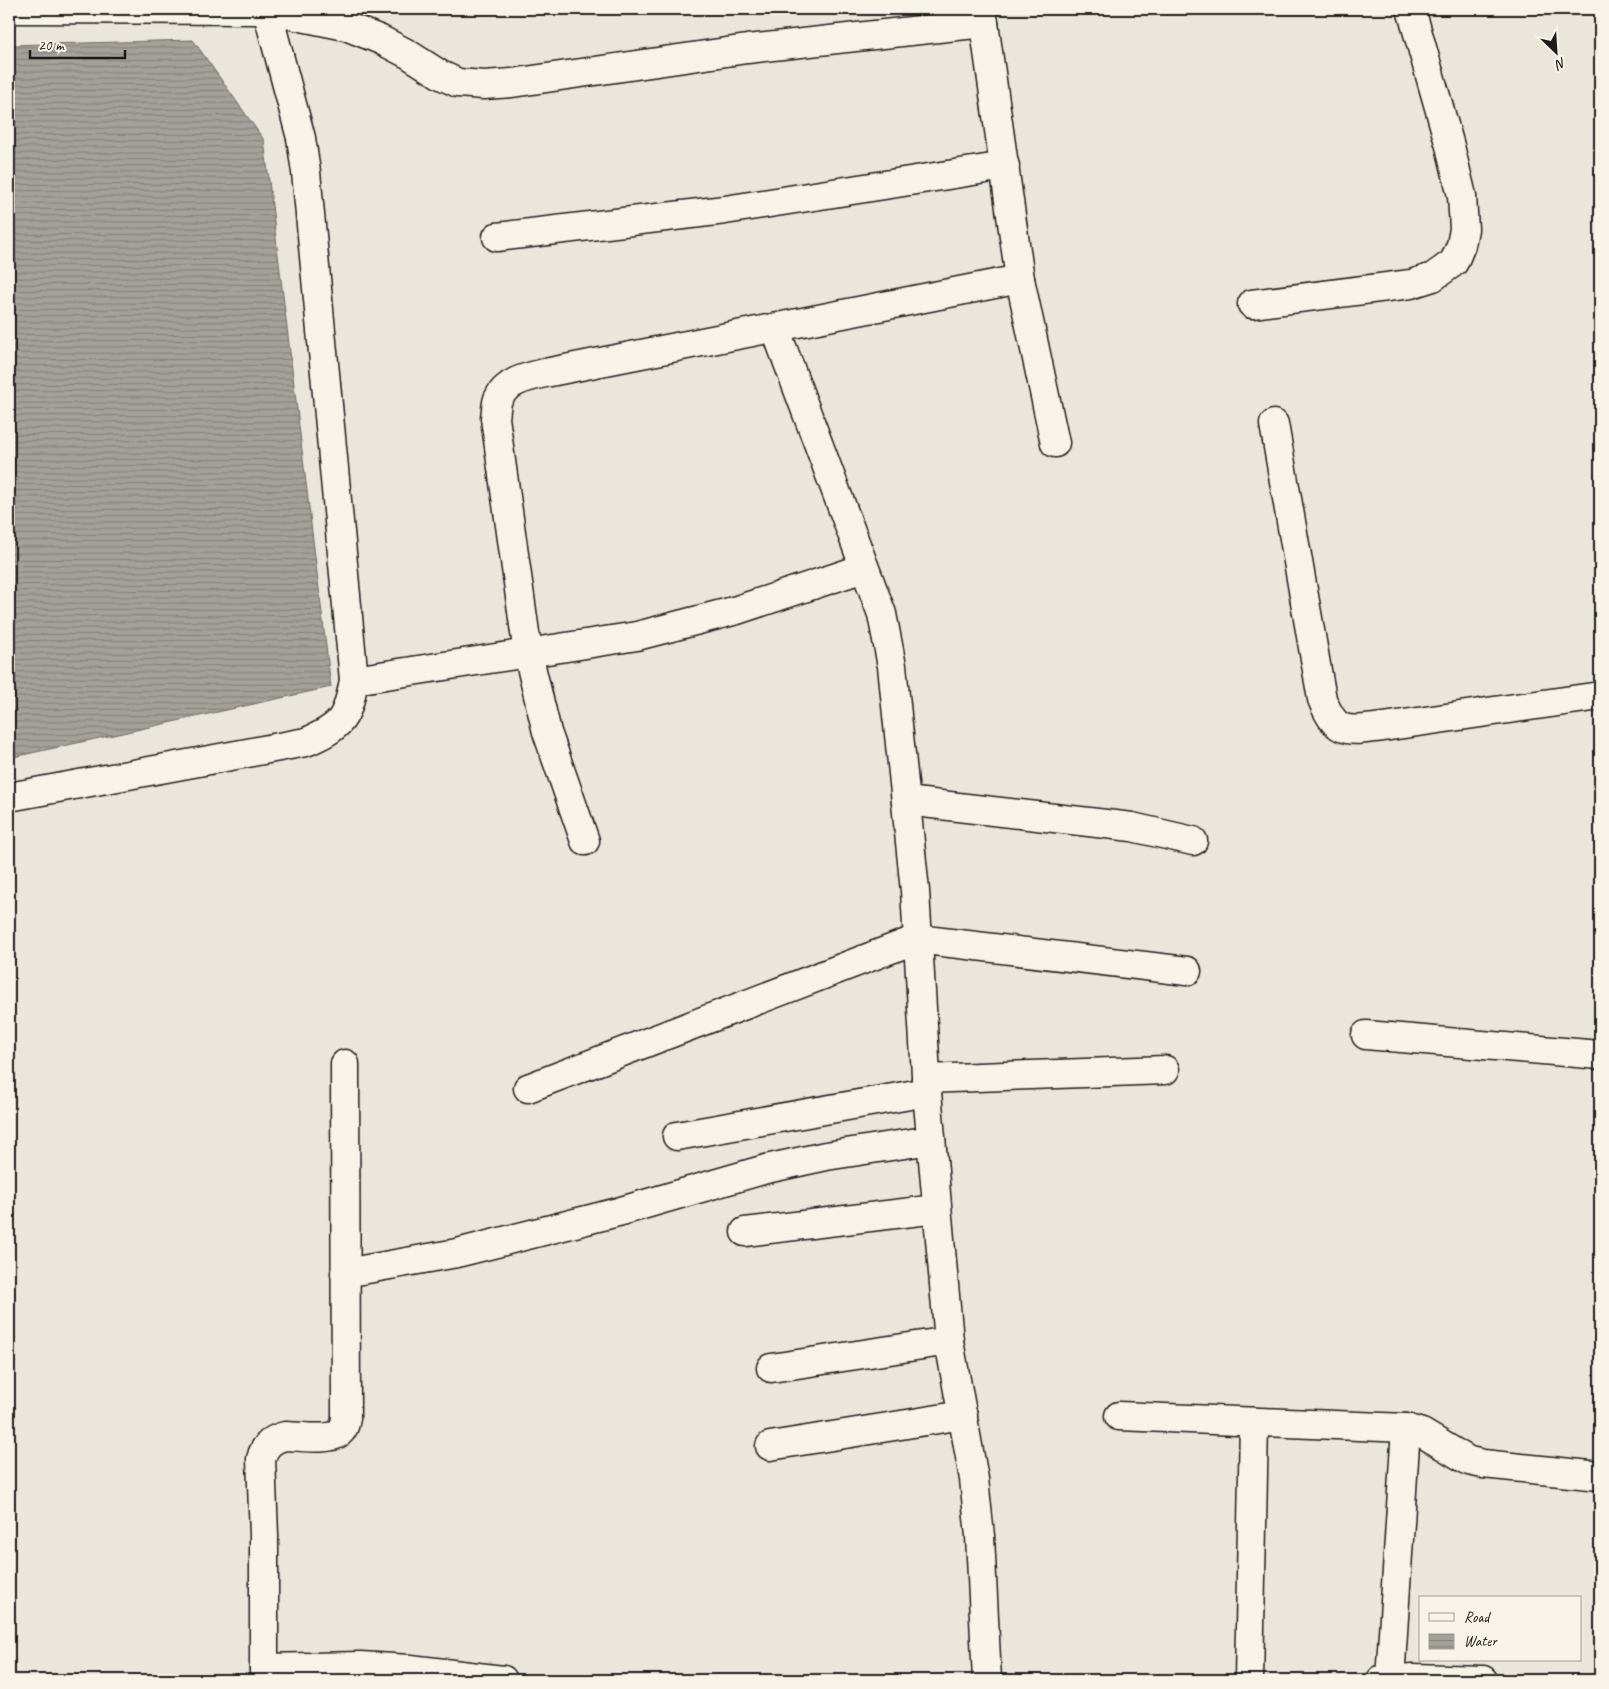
<svg xmlns="http://www.w3.org/2000/svg" width="1609" height="1689" font-family="Caveat,sans-serif">
	<style>
		.water { fill: url(#water-rules); stroke: #6d6c68 }
		.lines { fill: none; stroke-linecap: round; stroke-linejoin: round }
		.minor-casing { stroke: #1c1c1c; stroke-width: 31 }
		.minor { stroke: #f7f3e8; stroke-width: 28 }
	</style>
	<defs>
		<pattern id="water-rules" width="6" height="5" patternUnits="userSpaceOnUse" patternTransform="scale(1.25)"><rect width="6" height="5" fill="#a3a19a"/><path d="M0 2.5h6" fill="none" stroke="#84827d"/></pattern>
	</defs>
	<rect width="100%" height="100%" fill="#eae6dc"/>
	<filter id="ink" filterUnits="userSpaceOnUse"><feTurbulence type="fractalNoise" baseFrequency=".02" numOctaves="2"/><feDisplacementMap in="SourceGraphic" scale="10" xChannelSelector="R" yChannelSelector="G"/><feConvolveMatrix kernelMatrix="1 2 1 2 8 2 1 2 1" color-interpolation-filters="sRGB"/></filter>
	<g filter="url(#ink)">
		<polygon class="water" points="193,40 264,140 331,687 9,758 9,45"/>
		<g class="lines">
			<g class="minor-casing">
				<g id="minor">
					<polyline points="9,9 267,10 346,26 381,40 408,54 441,75 458,83 484,85 512,83 747,49 984,23"/>
					<polyline points="982,9 1020,279 1055,443"/>
					<polyline points="497,237 725,210 1005,166"/>
					<polyline points="1252,304 1411,284 1433,277 1454,262 1461,245 1464,229 1462,196 1450,146 1411,9"/>
					<polyline points="775,328 882,614 892,666 915,891 927,1092 949,1341 974,1479 980,1536 987,1680"/>
					<path d="M1274,424l48,275c15,37 25,32 61,28l217,-31"/>
					<polyline points="354,680 637,636 737,610 864,568"/>
					<path d="M9,797l297,-55c37,-16 41,-24 48,-62l-48,-508 -5,-34 -34,-128"/>
					<polyline points="906,801 1132,827 1193,841"/>
					<path d="M585,841l-38,-109 -19,-78 -33,-236c1,-6 1,-14 3,-19 8,-18 30,-22 47,-26l475,-94"/>
					<polyline points="1366,1035 1600,1055"/>
					<polyline points="926,1079 1165,1070"/>
					<polyline points="528,1088 917,939 1187,971"/>
					<polyline points="677,1136 927,1092"/>
					<polyline points="745,1232 937,1209"/>
					<polyline points="345,1273 457,1253 618,1212 766,1169 826,1156 931,1140"/>
					<polyline points="771,1368 949,1341"/>
					<polyline points="1119,1416 1406,1428 1422,1433 1469,1461 1483,1464 1600,1476"/>
					<polyline points="770,1446 963,1415"/>
					<polyline points="264,1668 360,1666 410,1669 503,1680"/>
					<path d="M264,1680v-145l-3,-76c3,-13 11,-20 24,-23 14,0 44,5 54,-3 5,-4 6,-9 7,-15l-1,-354"/>
					<polyline points="1249,1680 1254,1422"/>
					<polyline points="1381,1680 1413,1678 1483,1680"/>
					<polyline points="1390,1680 1406,1428"/>
				</g>
			</g>
			<use href="#minor" class="minor"/>
		</g>
	</g>
	<rect width="1609" height="1689" fill="none" stroke="#f7f3e8" stroke-width="30"/>
	<rect x="15" y="15" width="1579" height="1659" fill="none" stroke="#1c1c1c" stroke-width="2" filter="url(#ink)"/>
	<rect x="1419" y="1596" width="162" height="65" fill="#f7f3e8" stroke="#9f9d96"/>
	<rect x="1429" y="1613" width="25" height="8" fill="#f7f3e8" stroke="#9f9d96"/>
	<text x="1464" y="1622" font-size="15" fill="#1c1c1c">Road</text>
	<rect x="1429" y="1634" width="25" height="15" fill="url(#water-rules)" stroke="#9f9d96"/>
	<text x="1464" y="1646" font-size="15" fill="#1c1c1c">Water</text>
	<g transform="translate(1556 52) rotate(155)" stroke="#f7f3e8" stroke-width="4" paint-order="stroke">
	<path d="M0-4L9 19L0 12L-9 19Z" fill="#1c1c1c"/>
	<text y="-8" font-size="14" font-weight="bold" text-anchor="middle" fill="#1c1c1c">N</text>
	</g>
	<path d="M30 50v8h95v-8" fill="none" stroke="#1c1c1c" stroke-width="2.5"/>
	<text x="38" y="50" font-size="15" fill="#1c1c1c" stroke="#f7f3e8" stroke-width="4" paint-order="stroke">20 m</text>
</svg>
